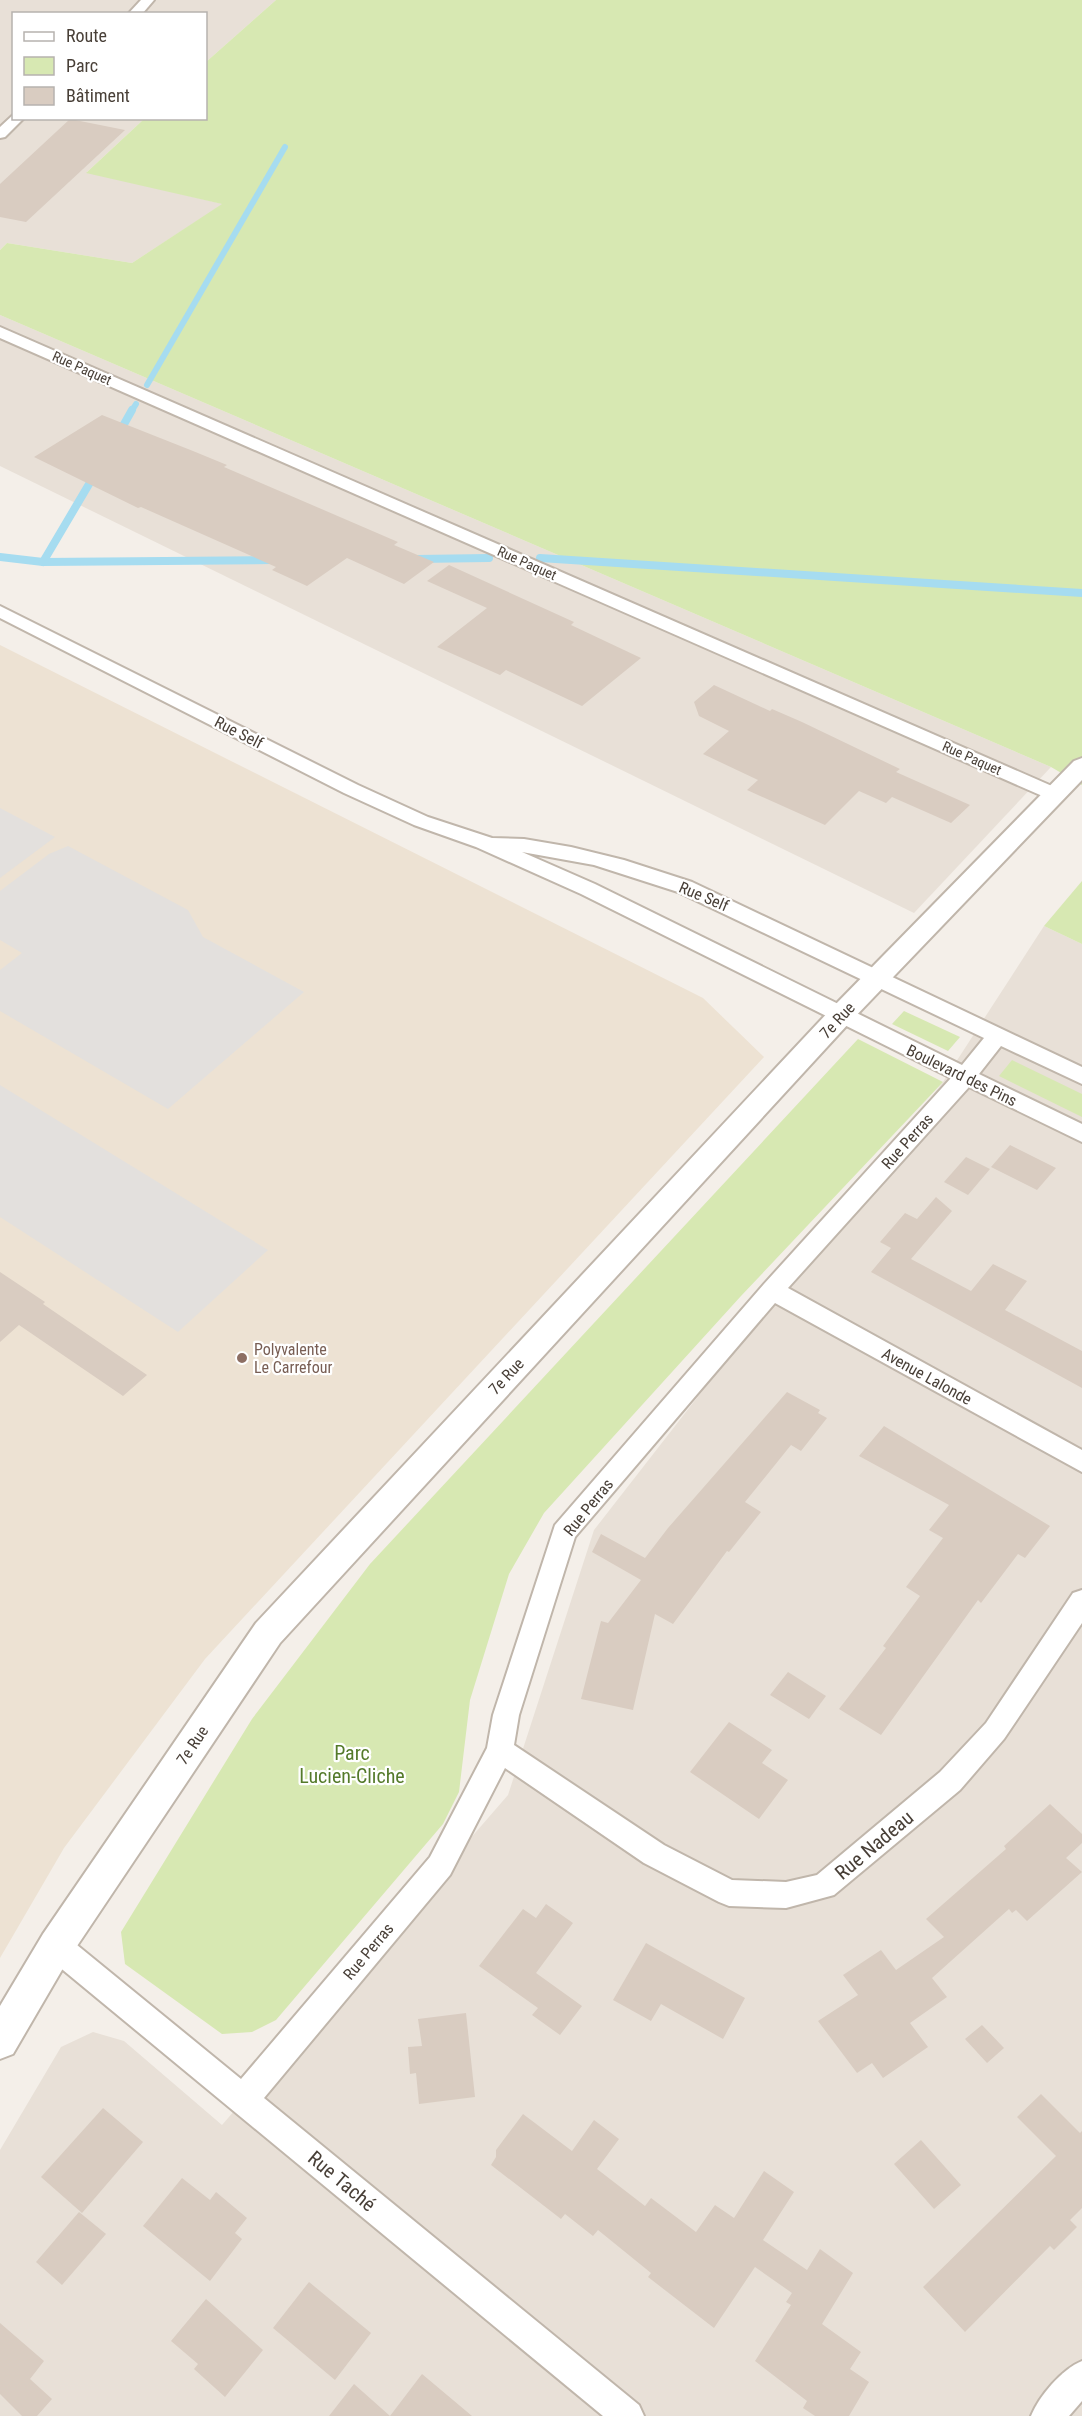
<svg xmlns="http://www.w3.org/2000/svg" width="1082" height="2416" font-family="'Roboto Condensed',sans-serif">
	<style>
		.residential { fill: #e8e0d7 }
		.education { fill: #ede2d3 }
		.green { fill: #d7e8b2 }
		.parking { fill: #e3e0dd }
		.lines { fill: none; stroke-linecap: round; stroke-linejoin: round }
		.stream-far1 { stroke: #a6dcf0; stroke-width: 6 }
		.stream { stroke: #a6dcf0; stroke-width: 8 }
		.building { fill: #d9ccc1 }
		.minor-casing { stroke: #c0b6ab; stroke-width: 4 }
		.tertiary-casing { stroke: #c0b6ab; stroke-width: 4 }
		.minor { fill: #fff; fill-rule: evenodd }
		.tertiary { fill: #fff; fill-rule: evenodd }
		.education-dot { fill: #8d6e63; stroke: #fff; stroke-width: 2 }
		.labels { text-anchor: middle; stroke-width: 4.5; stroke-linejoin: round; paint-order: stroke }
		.far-street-label { font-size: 14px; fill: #483f37; stroke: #fff }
		.street-label { font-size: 16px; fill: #483f37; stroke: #fff }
		.education-label { font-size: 16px; fill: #785e54; stroke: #fff; text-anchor: start }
		.near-park-label { font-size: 20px; fill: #547a2a; stroke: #fff }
		.near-street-label { font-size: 20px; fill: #483f37; stroke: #fff }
	</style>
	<rect width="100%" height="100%" fill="#f4efe9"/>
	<g class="residential">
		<polygon points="0,0 276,0 206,62 206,14 14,14 14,118 144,119 87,172 223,204 132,263 7,243 0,250"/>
		<polygon points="0,315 1051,767 914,913 0,466"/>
		<polygon points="1044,926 1082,944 1082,2416 0,2416 0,2150 61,2047 93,2032 124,2041 222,2125 508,1795 594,1530 943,1082"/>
	</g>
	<polygon class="education" points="0,645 703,998 764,1057 205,1659 64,1848 0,1958"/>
	<g class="green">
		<polygon points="276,0 1082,0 1082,785 1051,767 0,315 0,250 7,243 132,263 222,204 86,173 144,119 206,118 206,62"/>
		<polygon points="1082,881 1082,944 1044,926"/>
		<polygon points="904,1011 960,1037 948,1051 892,1024"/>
		<polygon points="858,1039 943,1082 741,1296 544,1513 509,1574 470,1700 459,1792 443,1824 276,2020 252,2032 222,2034 125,1964 121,1932 252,1719 370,1564"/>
		<polygon points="1012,1060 1082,1094 1082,1117 999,1076"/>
	</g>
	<g class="parking">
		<polygon points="0,808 55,837 0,878"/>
		<polygon points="68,846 188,910 203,937 304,992 168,1109 0,1011 0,970 22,953 0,940 0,891 49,854"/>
		<polygon points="0,1085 268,1250 178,1332 0,1217"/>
	</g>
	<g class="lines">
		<g class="stream-far1">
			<polyline points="147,385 285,147"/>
			<polyline points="131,412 136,404"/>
		</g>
		<g class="stream">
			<polyline points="119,433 132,410"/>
			<polyline points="0,557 43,562 273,560"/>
			<polyline points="540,558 1082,593"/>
			<polyline points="416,559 489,558"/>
			<polyline points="43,562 95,474"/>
		</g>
	</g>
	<g class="building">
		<polygon points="70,119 125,130 26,222 0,217 0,184"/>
		<polygon points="102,415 193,451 227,465 224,467 398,542 394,545 434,562 404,584 347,558 307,586 272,570 276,567 141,507 138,508 34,457"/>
		<polygon points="449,565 574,622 571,625 641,658 582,706 506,670 500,675 437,647 487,608 427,581"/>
		<polygon points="714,685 770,711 772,709 802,722 900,769 896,772 970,805 951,823 892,797 886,803 859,791 825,825 747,790 758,780 703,754 729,731 699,716 694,702"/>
		<polygon points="1010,1145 1056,1168 1037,1190 991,1167"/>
		<polygon points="966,1157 990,1169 968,1195 944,1182"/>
		<polygon points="936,1197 952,1211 911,1259 971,1291 993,1264 1027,1281 1005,1310 1082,1351 1082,1388 871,1272 891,1248 880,1242 905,1213 917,1219"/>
		<polygon points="0,1272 45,1302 43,1304 147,1375 123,1396 19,1325 0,1342"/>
		<polygon points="787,1392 820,1410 818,1413 827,1418 801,1451 791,1445 745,1502 761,1512 729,1552 727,1551 673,1624 655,1614 633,1710 581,1699 601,1621 608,1623 641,1580 592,1552 601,1534 645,1558 668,1528"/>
		<polygon points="884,1426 1050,1526 1025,1558 1018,1554 981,1603 978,1600 881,1735 839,1709 886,1648 883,1646 920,1596 906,1587 943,1538 929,1530 949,1505 859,1456"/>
		<polygon points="788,1672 826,1696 809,1719 770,1695"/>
		<polygon points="729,1722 772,1750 762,1763 788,1780 759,1819 690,1772"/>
		<polygon points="1050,1804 1082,1834 1082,1843 1066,1858 1082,1872 1027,1921 1016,1910 1012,1913 1009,1909 932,1978 947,1997 910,2023 928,2047 883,2078 872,2063 857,2073 818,2021 858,1995 843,1975 881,1950 896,1970 944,1937 926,1919 1006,1849 1004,1846"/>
		<polygon points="546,1904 573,1923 536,1973 582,2006 560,2035 532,2015 538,2008 479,1966 523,1909 536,1918"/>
		<polygon points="646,1943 745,1998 723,2039 661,2004 651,2021 613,2000"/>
		<polygon points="466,2013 475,2097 419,2104 416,2073 410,2074 408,2047 422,2046 418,2019"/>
		<polygon points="982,2025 1004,2048 987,2063 965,2039"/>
		<polygon points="1041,2094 1080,2133 1082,2131 1082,2208 1070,2220 1077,2227 1054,2250 1050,2246 965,2332 923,2287 1056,2156 1017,2117"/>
		<polygon points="103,2108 143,2142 82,2213 41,2177"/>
		<polygon points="523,2114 572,2151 594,2120 619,2139 597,2169 645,2206 651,2198 696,2232 715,2205 734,2218 764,2171 794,2192 763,2240 807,2270 820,2249 853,2273 822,2324 861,2352 850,2369 869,2382 849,2416 815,2416 803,2408 807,2401 755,2361 791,2305 786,2302 792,2293 755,2267 714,2328 648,2277 651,2273 598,2230 593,2236 565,2214 561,2219 491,2165 496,2157 496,2150"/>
		<polygon points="921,2140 961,2185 934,2209 894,2164"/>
		<polygon points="182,2178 210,2200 216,2192 247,2218 235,2233 242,2239 210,2281 143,2226"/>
		<polygon points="79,2212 106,2234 62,2285 36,2262"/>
		<polygon points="309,2282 371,2333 335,2380 273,2328"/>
		<polygon points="206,2299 263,2350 225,2397 194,2369 198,2364 171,2341"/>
		<polygon points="0,2323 44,2361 30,2379 52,2399 37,2416 22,2416 0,2394"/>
		<polygon points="422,2374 472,2416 329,2416 354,2384 390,2416"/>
	</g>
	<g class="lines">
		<g class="minor-casing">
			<g id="minor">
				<polygon points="141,0 154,0 142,14 128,14"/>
				<polygon points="13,115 14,118 24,118 5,137 0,138 0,127"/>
				<polygon points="0,327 1061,790 1064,794 1061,798 1047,798 0,338"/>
				<path d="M0,606l358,179 70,32 64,21 32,1 47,8 53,13 68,22 390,185v17l-81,-38 -22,28 103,50v18l-113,-55 -181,201 294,162v22l-307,-169 -200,234 -56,178 -5,30 150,100 68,35 54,2 31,-7 123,-103 46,-49 87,-130 9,-3v33l-78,116 -44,51 -126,105 -48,13 -57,-2 -10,-4 -75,-39 -139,-95 -55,107 -186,223 375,307 5,11h-41l-557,-460 -4,-10 4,-10 10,-4 10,4 175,143 189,-222 57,-109 6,-33 62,-190 209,-241 187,-206 -370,-184 -105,-47 -62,-22 -70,-32 -344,-175zM522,852l72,13 84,27 306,146 -22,27 -367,-181z"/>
				<path d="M1082,2361v40l-13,15h-38c8,-20 31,-47 51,-55z"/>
			</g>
		</g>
		<g class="tertiary-casing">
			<polygon id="tertiary" points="1082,758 1082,780 850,1022 280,1643 69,1958 13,2054 0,2059 0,2006 43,1934 256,1623 832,1008 1074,761"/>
		</g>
		<use href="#minor" class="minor"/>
		<use href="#tertiary" class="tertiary"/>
	</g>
	<circle class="education-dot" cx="242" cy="1358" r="6"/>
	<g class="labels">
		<g class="far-street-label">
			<text transform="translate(82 368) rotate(24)" y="5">Rue Paquet</text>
			<text transform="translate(527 563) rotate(24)" y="5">Rue Paquet</text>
			<text transform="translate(972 758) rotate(24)" y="5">Rue Paquet</text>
		</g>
		<g class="street-label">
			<text transform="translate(239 732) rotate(27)" y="6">Rue Self</text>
			<text transform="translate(704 896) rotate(23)" y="6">Rue Self</text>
			<text transform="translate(837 1020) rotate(-47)" y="6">7e Rue</text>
			<text transform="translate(962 1075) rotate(26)" y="6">Boulevard des Pins</text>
			<text transform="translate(907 1141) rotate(-48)" y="6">Rue Perras</text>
			<text transform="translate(506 1376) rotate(-47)" y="6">7e Rue</text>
			<text transform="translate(927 1376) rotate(29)" y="6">Avenue Lalonde</text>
			<text transform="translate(588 1507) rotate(-51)" y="6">Rue Perras</text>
			<text transform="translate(192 1745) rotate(-56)" y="6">7e Rue</text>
			<text transform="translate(368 1951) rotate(-50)" y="6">Rue Perras</text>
		</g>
		<g class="education-label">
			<text x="254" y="1355">Polyvalente<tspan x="254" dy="18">Le Carrefour</tspan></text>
		</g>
		<g class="near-park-label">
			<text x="352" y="1760">Parc<tspan x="352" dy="23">Lucien-Cliche</tspan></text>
		</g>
		<g class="near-street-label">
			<text transform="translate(874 1845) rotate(-40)" y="7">Rue Nadeau</text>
			<text transform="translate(342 2181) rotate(40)" y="7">Rue Taché</text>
		</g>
	</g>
	<rect x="12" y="12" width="195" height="108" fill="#ffffff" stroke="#b6b2af" stroke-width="1.5"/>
	<rect x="24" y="32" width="30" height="9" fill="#ffffff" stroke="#b6b2af" stroke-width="1.5"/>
	<text x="66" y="42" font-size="18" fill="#483f37">Route</text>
	<rect x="24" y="57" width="30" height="18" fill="#d7e8b2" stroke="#b6b2af" stroke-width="1.5"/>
	<text x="66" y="72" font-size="18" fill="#483f37">Parc</text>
	<rect x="24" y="87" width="30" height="18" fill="#d9ccc1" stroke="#b6b2af" stroke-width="1.5"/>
	<text x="66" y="102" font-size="18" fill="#483f37">Bâtiment</text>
</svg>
